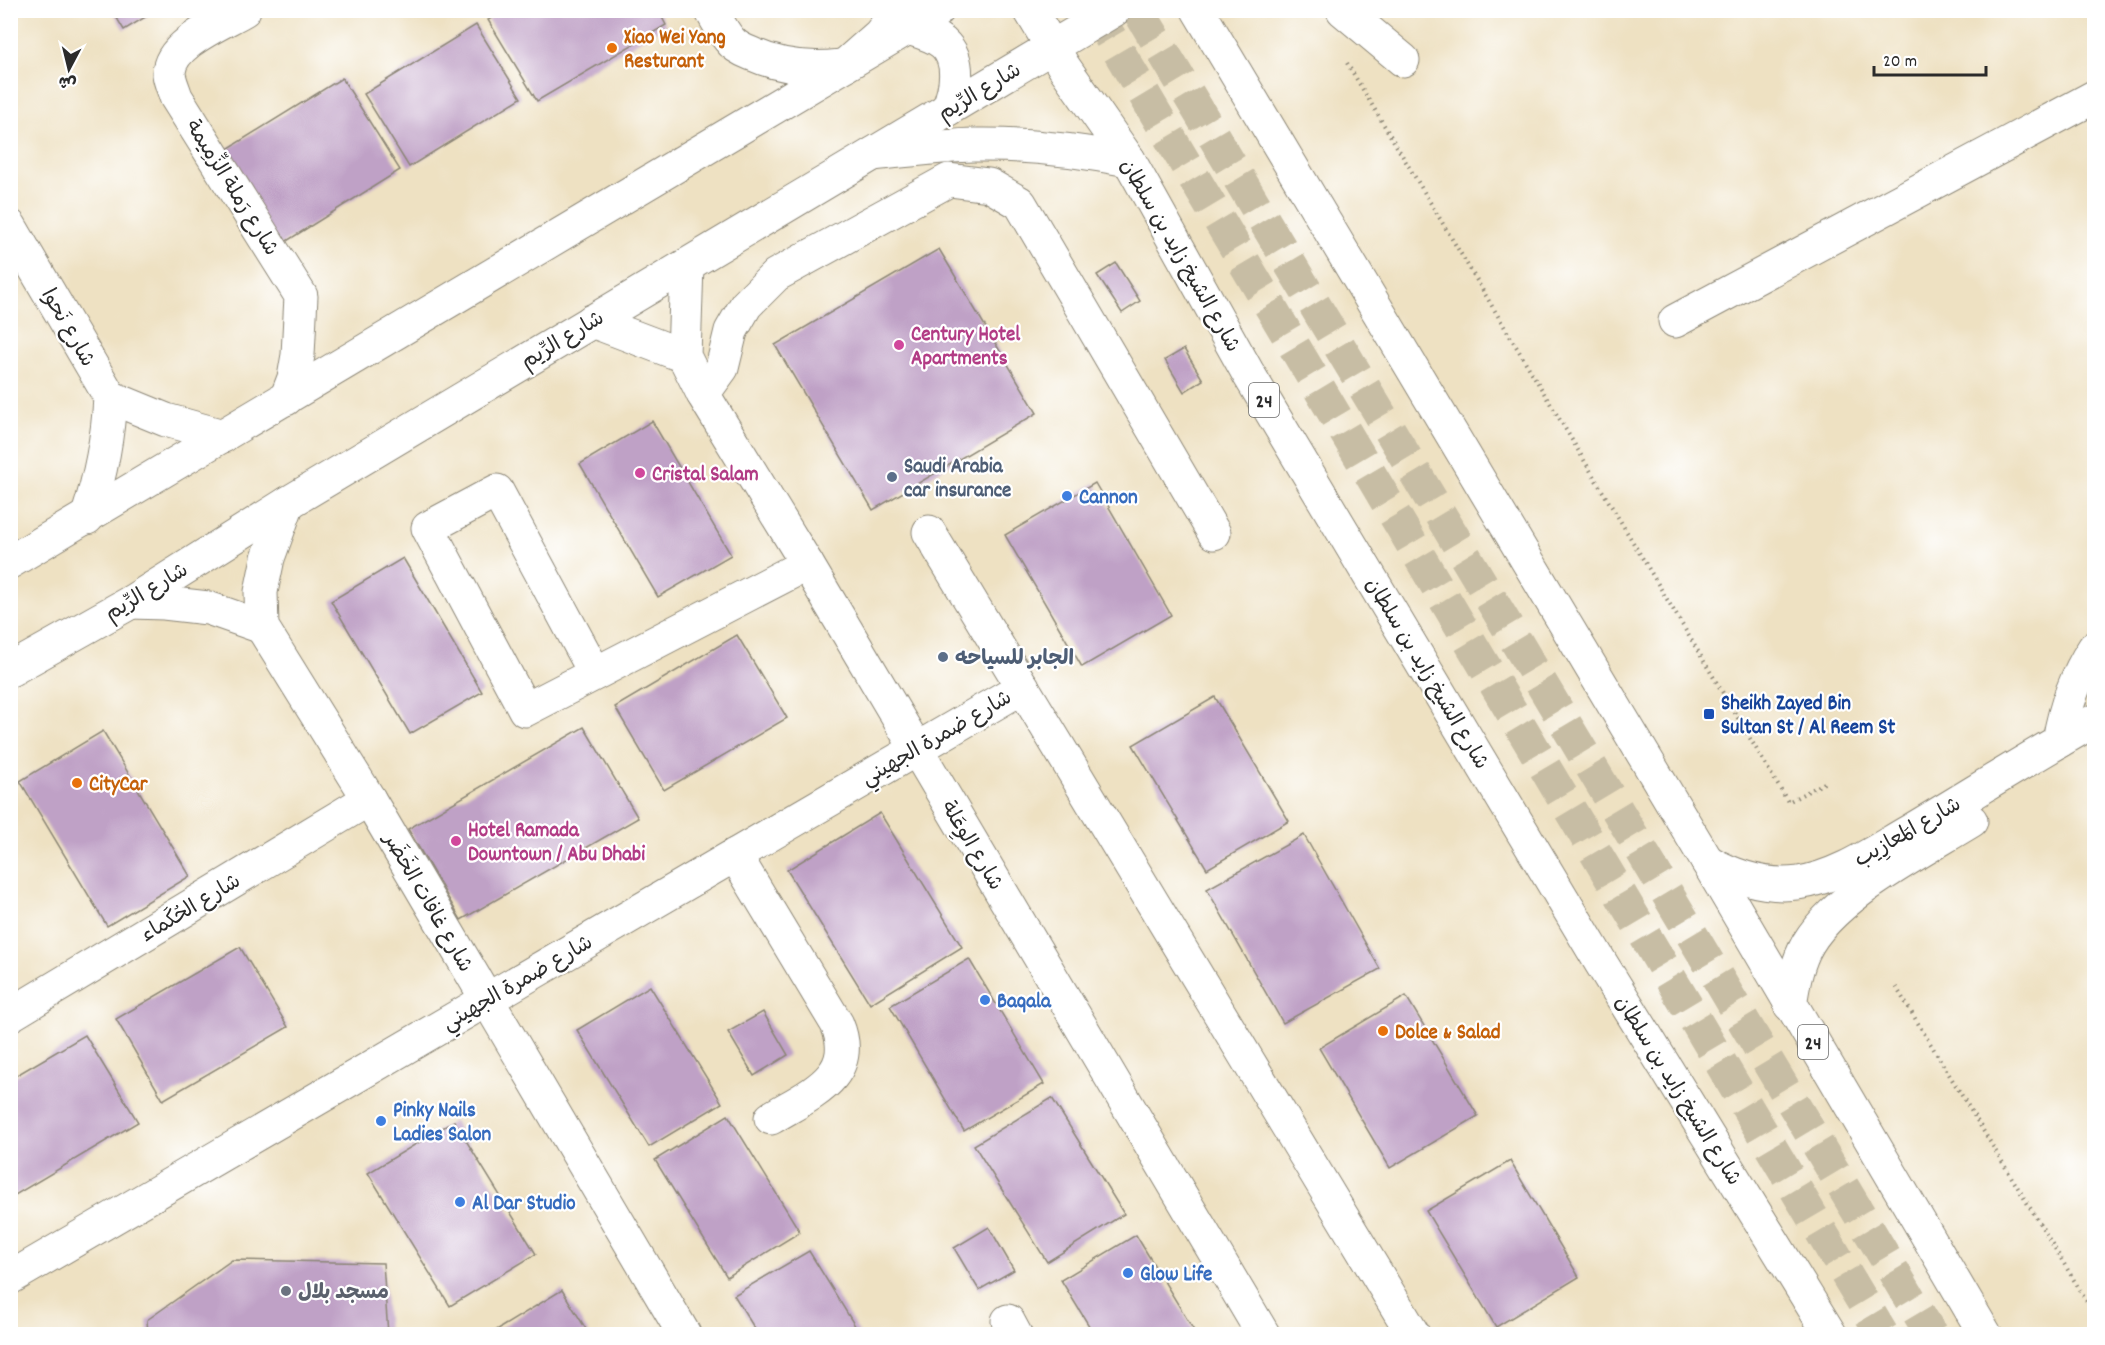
<svg xmlns="http://www.w3.org/2000/svg" width="2105" height="1345" font-family="Dekko,'Playpen Sans Arabic',sans-serif">
	<style>
		.building { fill: #bfa1c6 }
		.lines { fill: none; stroke-linecap: round; stroke-linejoin: round }
		.highway-tunnel { stroke: #c7bda4; stroke-width: 33; stroke-dasharray: 33 16; stroke-linecap: butt }
		.minor-casing { stroke: #8c8676; stroke-width: 35 }
		.major-casing { stroke: #8c8676; stroke-width: 35 }
		.path { stroke: #8c8676; stroke-width: 4; stroke-dasharray: 1.5 4.5; stroke-linecap: butt }
		.minor { stroke: #fff; stroke-width: 33 }
		.major { stroke: #fff; stroke-width: 33 }
		.food-dot { fill: #e8710a; stroke: #fff; stroke-width: 2 }
		.hotel-dot { fill: #d1479c; stroke: #fff; stroke-width: 2 }
		.service-dot { fill: #5c6f8a; stroke: #fff; stroke-width: 2 }
		.shop-dot { fill: #3f7fe0; stroke: #fff; stroke-width: 2 }
		.transit-dot { fill: #1a4fb4; stroke: #fff; stroke-width: 2 }
		.worship-dot { fill: #6b7280; stroke: #fff; stroke-width: 2 }
		.labels { text-anchor: middle; stroke-width: 4.5; stroke-linejoin: round; paint-order: stroke }
		.shield { fill: #fff; stroke: #6b6b6b; stroke-width: 1.5 }
		.shield-label { font-size: 20px; font-weight: bold; fill: #2b2b2b }
		.food-label { font-size: 21px; font-weight: bold; fill: #c56008; stroke: #fff; text-anchor: start }
		.street-label { font-size: 21px; fill: #2b2b2b; stroke: #fff }
		.hotel-label { font-size: 21px; font-weight: bold; fill: #b23c85; stroke: #fff; text-anchor: start }
		.service-label { font-size: 21px; font-weight: bold; fill: #4e5e75; stroke: #fff; text-anchor: start }
		.shop-label { font-size: 21px; font-weight: bold; fill: #366cbe; stroke: #fff; text-anchor: start }
		.transit-label { font-size: 21px; font-weight: bold; fill: #164399; stroke: #fff; text-anchor: start }
		.worship-label { font-size: 21px; font-weight: bold; fill: #5b616d; stroke: #fff; text-anchor: start }
	</style>
	<rect width="100%" height="100%" fill="#fff"/>
	<filter id="ink" filterUnits="userSpaceOnUse"><feTurbulence type="fractalNoise" baseFrequency=".0167" numOctaves="2"/><feDisplacementMap in="SourceGraphic" scale="12" xChannelSelector="R" yChannelSelector="G"/><feConvolveMatrix kernelMatrix="1 2 1 2 8 2 1 2 1" color-interpolation-filters="sRGB"/></filter>
	<filter id="wash" filterUnits="userSpaceOnUse"><feTurbulence type="fractalNoise" baseFrequency=".008" numOctaves="4" result="noise"/><feDisplacementMap in="SourceGraphic" scale="24" xChannelSelector="R" yChannelSelector="G"/><feGaussianBlur stdDeviation="1.35" result="paint"/><feColorMatrix in="noise" values="0 0 0 0 0 0 0 0 0 0 0 0 0 0 0 0 0 1.4 0 .05"/><feComposite in="paint" operator="in"/></filter>
	<g filter="url(#wash)">
		<rect width="100%" height="100%" fill="#eee1c2"/>
		<g id="blocks">
			<g class="building">
				<polygon points="112,10 157,10 124,30"/>
				<polygon points="505,10 658,10 666,25 537,101 488,20"/>
				<polygon points="476,25 521,98 409,167 364,94"/>
				<polygon points="342,78 400,170 274,249 216,156"/>
				<polygon points="939,249 1037,413 873,510 775,345"/>
				<polygon points="1116,263 1140,301 1122,313 1097,275"/>
				<polygon points="1184,349 1203,380 1184,392 1165,360"/>
				<polygon points="652,421 731,555 658,597 580,464"/>
				<polygon points="1095,483 1171,615 1082,667 1005,535"/>
				<polygon points="403,558 482,692 410,734 331,601"/>
				<polygon points="737,635 787,718 664,790 615,707"/>
				<polygon points="1215,697 1289,821 1207,869 1133,745"/>
				<polygon points="584,727 638,818 461,920 408,829"/>
				<polygon points="103,731 190,876 107,926 20,781"/>
				<polygon points="880,813 962,947 870,1004 787,870"/>
				<polygon points="1304,835 1380,969 1283,1023 1207,889"/>
				<polygon points="240,947 288,1027 163,1100 116,1019"/>
				<polygon points="969,959 1044,1084 964,1131 890,1006"/>
				<polygon points="650,986 722,1103 649,1147 577,1030"/>
				<polygon points="1406,996 1478,1116 1390,1168 1319,1048"/>
				<polygon points="763,1012 788,1055 754,1076 728,1032"/>
				<polygon points="85,1035 138,1122 10,1198 10,1079"/>
				<polygon points="1052,1098 1124,1214 1047,1262 974,1145"/>
				<polygon points="728,1115 800,1232 727,1277 655,1160"/>
				<polygon points="454,1121 536,1254 450,1306 368,1173"/>
				<polygon points="1510,1161 1579,1277 1496,1327 1426,1211"/>
				<polygon points="989,1227 1014,1270 979,1290 954,1248"/>
				<polygon points="1136,1235 1196,1334 1094,1334 1061,1280"/>
				<polygon points="809,1251 860,1334 758,1334 734,1295"/>
				<polygon points="232,1260 383,1263 388,1334 148,1334 147,1320"/>
				<polygon points="562,1290 589,1334 490,1334"/>
			</g>
		</g>
	</g>
	<g filter="url(#ink)">
		<use href="#blocks" fill-opacity="0" stroke="#8c8676" stroke-width="1.5"/>
		<g class="lines">
			<g class="highway-tunnel">
				<polyline points="1094,10 1882,1334"/>
				<polyline points="1138,10 1931,1334"/>
			</g>
			<g class="minor-casing">
				<g id="minor">
					<path d="M244,10c-22,13 -76,34 -75,64 1,8 5,16 7,23l125,199 -3,59 -4,23 -8,21"/>
					<path d="M711,10c6,10 11,21 18,29 5,7 15,12 23,15 29,13 57,16 88,12"/>
					<polyline points="1343,10 1403,60"/>
					<path d="M908,28c12,4 25,7 35,15 19,17 13,46 5,66"/>
					<path d="M10,226l100,171c-2,42 -10,81 -23,121"/>
					<polyline points="687,265 684,356 703,394 807,564 1263,1334"/>
					<polyline points="592,321 684,356"/>
					<polyline points="1675,321 2094,97"/>
					<polyline points="703,394 722,368 731,331 746,305 776,275 949,180 989,185 1020,203 1214,533"/>
					<polyline points="110,397 166,420 223,436"/>
					<polyline points="288,503 268,558 261,592 262,627 369,799 684,1334"/>
					<polyline points="929,532 1413,1334"/>
					<polyline points="10,562 938,10"/>
					<polyline points="131,602 164,603 208,608 262,627"/>
					<polyline points="10,670 131,602 288,503 1114,10"/>
					<polyline points="595,673 497,491 428,528 525,710 807,564"/>
					<path d="M2059,741c6,-35 16,-64 35,-93"/>
					<path d="M735,855l102,169c22,53 -29,71 -66,94"/>
					<path d="M1707,861c28,16 59,26 91,22 41,-6 77,-32 112,-52 62,-37 122,-75 184,-110"/>
					<path d="M1790,1005c3,-19 6,-37 14,-54 25,-53 117,-99 167,-130"/>
					<polyline points="10,1015 369,799"/>
					<polyline points="10,1278 1023,687"/>
					<polyline points="1008,1321 1015,1334"/>
				</g>
			</g>
			<g class="major-casing">
				<g id="major">
					<polyline points="1030,10 1064,67 1129,160 1248,373 1601,963 1830,1334"/>
					<polyline points="1198,10 1707,861 1985,1334"/>
					<polyline points="845,65 880,34 898,10"/>
					<path d="M873,154c33,-3 67,-8 101,-9 52,-1 103,5 155,15"/>
				</g>
			</g>
			<g class="path">
				<polyline points="1347,63 1788,802 1828,781"/>
				<polyline points="1896,987 2094,1313"/>
			</g>
			<use href="#minor" class="minor"/>
			<use href="#major" class="major"/>
		</g>
	</g>
	<g class="food-dot">
		<circle cx="612" cy="48" r="6"/>
		<circle cx="77" cy="783" r="6"/>
		<circle cx="1383" cy="1031" r="6"/>
	</g>
	<g class="hotel-dot">
		<circle cx="899" cy="345" r="6"/>
		<circle cx="640" cy="473" r="6"/>
		<circle cx="456" cy="841" r="6"/>
	</g>
	<g class="service-dot">
		<circle cx="892" cy="477" r="6"/>
		<circle cx="943" cy="657" r="6"/>
	</g>
	<g class="shop-dot">
		<circle cx="1067" cy="496" r="6"/>
		<circle cx="985" cy="1000" r="6"/>
		<circle cx="381" cy="1121" r="6"/>
		<circle cx="460" cy="1202" r="6"/>
		<circle cx="1128" cy="1273" r="6"/>
	</g>
	<rect class="transit-dot" x="1703" y="708" width="12" height="12" rx="3"/>
	<circle class="worship-dot" cx="286" cy="1291" r="6"/>
	<g class="labels">
		<g class="shield">
			<rect x="1249" y="383" width="30" height="34" rx="4.5"/>
			<rect x="1798" y="1025" width="30" height="34" rx="4.5"/>
		</g>
		<g class="shield-label">
			<text x="1264" y="407">24</text>
			<text x="1813" y="1049">24</text>
		</g>
		<g class="food-label">
			<text x="624" y="43">Xiao Wei Yang<tspan x="624" dy="24">Resturant</tspan></text>
			<text x="89" y="790">CityCar</text>
			<text x="1395" y="1038">Dolce &amp; Salad</text>
		</g>
		<g class="street-label">
			<text transform="translate(979 91) rotate(-31)" y="7">شارع الرِّيم</text>
			<text transform="translate(233 187) rotate(58)" y="7">شارع رَملة الزِّمِيمة</text>
			<text transform="translate(1181 255) rotate(60)" y="7">شارع الشيخ زايد بن سلطان</text>
			<text transform="translate(69 327) rotate(60)" y="7">شارع نَحوا</text>
			<text transform="translate(562 339) rotate(-31)" y="7">شارع الرِّيم</text>
			<text transform="translate(146 591) rotate(-31)" y="7">شارع الرِّيم</text>
			<text transform="translate(1428 673) rotate(59)" y="7">شارع الشيخ زايد بن سلطان</text>
			<text transform="translate(936 737) rotate(-30)" y="7">شارع ضمرة الجهيني</text>
			<text transform="translate(1907 831) rotate(-30)" y="7">شارع المَعازِيب</text>
			<text transform="translate(973 845) rotate(59)" y="7">شارع الوِعَلة</text>
			<text transform="translate(429 902) rotate(60)" y="7">شارع غافات الخَضَر</text>
			<text transform="translate(190 907) rotate(-31)" y="7">شارع الحُكَماء</text>
			<text transform="translate(517 982) rotate(-30)" y="7">شارع ضمرة الجهيني</text>
			<text transform="translate(1679 1090) rotate(58)" y="7">شارع الشيخ زايد بن سلطان</text>
		</g>
		<g class="hotel-label">
			<text x="911" y="340">Century Hotel<tspan x="911" dy="24">Apartments</tspan></text>
			<text x="652" y="480">Cristal Salam</text>
			<text x="468" y="836">Hotel Ramada<tspan x="468" dy="24">Downtown / Abu Dhabi</tspan></text>
		</g>
		<g class="service-label">
			<text x="904" y="472">Saudi Arabia<tspan x="904" dy="24">car insurance</tspan></text>
			<text x="955" y="664">الجابر للسياحه</text>
		</g>
		<g class="shop-label">
			<text x="1079" y="503">Cannon</text>
			<text x="997" y="1007">Baqala</text>
			<text x="393" y="1116">Pinky Nails<tspan x="393" dy="24">Ladies Salon</tspan></text>
			<text x="472" y="1209">Al Dar Studio</text>
			<text x="1140" y="1280">Glow Life</text>
		</g>
		<g class="transit-label">
			<text x="1721" y="709">Sheikh Zayed Bin<tspan x="1721" dy="24">Sultan St / Al Reem St</tspan></text>
		</g>
		<g class="worship-label">
			<text x="298" y="1298">مسجد بلال</text>
		</g>
	</g>
	<rect width="2105" height="1345" fill="none" stroke="#fff" stroke-width="36"/>
	<g transform="translate(69 69) rotate(187)" stroke="#ffffff" stroke-width="4.5" paint-order="stroke">
	<path d="M0-4.5L10 22L0 15L-10 22Z" fill="#2b2b2b"/>
	<text y="-9" font-size="16" font-weight="bold" text-anchor="middle" fill="#2b2b2b">ش</text>
	</g>
	<path d="M1874 66v9h112v-9" fill="none" stroke="#2b2b2b" stroke-width="3"/>
	<text x="1883" y="66" font-size="18" fill="#2b2b2b" stroke="#ffffff" stroke-width="4.5" paint-order="stroke">20 m</text>
</svg>
